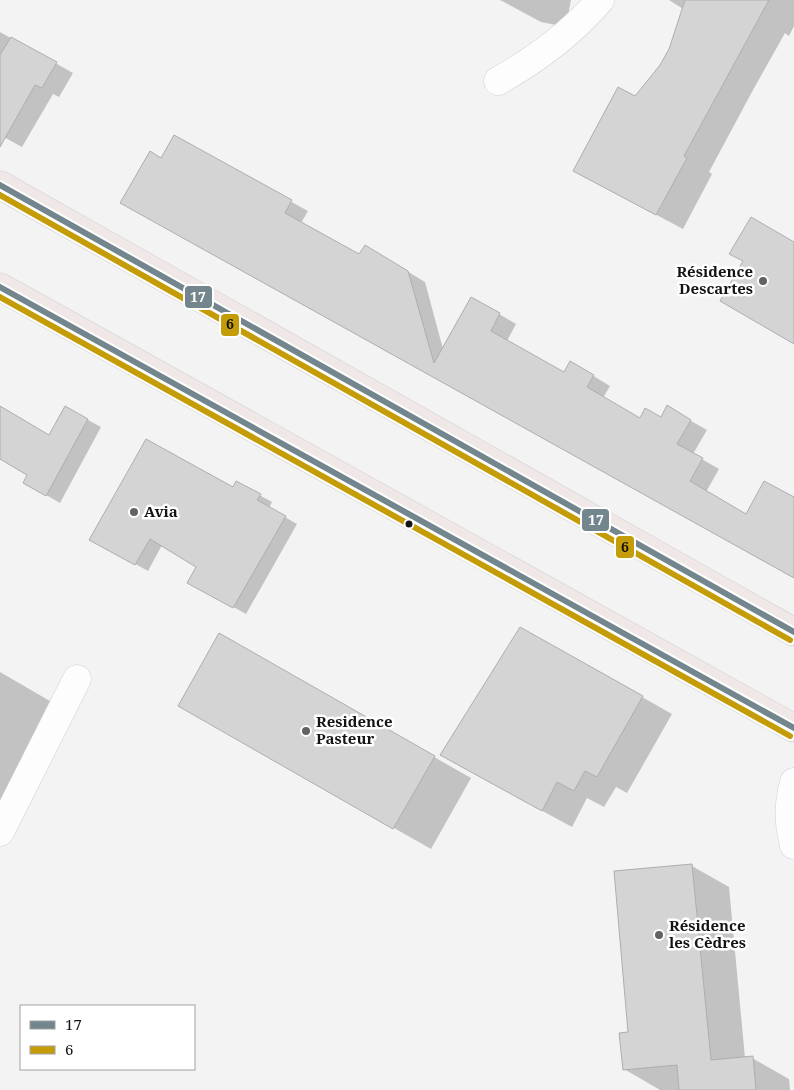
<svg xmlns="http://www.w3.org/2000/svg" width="794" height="1090" font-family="'Noto Serif',serif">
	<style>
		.shadow { fill: #0003 }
		.building { fill: #d4d4d4; stroke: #aeaeaf }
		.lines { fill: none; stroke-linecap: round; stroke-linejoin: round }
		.minor-casing { stroke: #d0d0d1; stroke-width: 29 }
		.major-casing { stroke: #d1d1d1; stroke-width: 29 }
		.minor { stroke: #fdfdfd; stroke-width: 28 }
		.major { stroke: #f0e8e6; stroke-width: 28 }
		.bus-1-casing { stroke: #fff; stroke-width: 10 }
		.bus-2-casing { stroke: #fff; stroke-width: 10 }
		.bus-1 { stroke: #73868d; stroke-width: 6 }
		.bus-2 { stroke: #c49c08; stroke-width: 6 }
		.poi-dot { fill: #626263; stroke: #fff; stroke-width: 2 }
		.bus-dot { fill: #141415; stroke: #fff; stroke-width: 2 }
		.labels { text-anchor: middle; stroke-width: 5; stroke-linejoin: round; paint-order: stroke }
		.poi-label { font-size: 15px; font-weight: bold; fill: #141415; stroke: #fff; text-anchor: start }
		.line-badge { stroke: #fff; stroke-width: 2 }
		.badge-label { font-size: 14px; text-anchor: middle; font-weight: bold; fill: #fff }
		.pale-badge-label { font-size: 14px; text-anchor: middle; font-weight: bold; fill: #111 }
	</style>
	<rect width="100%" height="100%" fill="#f3f3f4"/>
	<g class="shadow">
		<polygon points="500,0 571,0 566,27 541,22"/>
		<polygon points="669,0 794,0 794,26 789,36 785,33 753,90 709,172 712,174 683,229 574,171 661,66 670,49 683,9"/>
		<polygon points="0,32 73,73 59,97 53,94 22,147 0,135"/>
		<polygon points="174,137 308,211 301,223 360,256 382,256 425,282 443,349 472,298 516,324 507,341 564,374 587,372 610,386 603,398 640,420 684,417 707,430 693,454 719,469 706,492 747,516 794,499 794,578 122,202 162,160"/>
		<polygon points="66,408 101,427 60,503 24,482 28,475 0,458 0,427 50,436"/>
		<polygon points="237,483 272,502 269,508 297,524 246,614 189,582 198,566 162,545 148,571 103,546 234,489"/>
		<polygon points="220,635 471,778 431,849 179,706"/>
		<polygon points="0,672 55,704 0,807"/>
		<polygon points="642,697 672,714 627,793 616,787 604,807 587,798 572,827 471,772"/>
		<polygon points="692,866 729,887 745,1058 752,1058 789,1079 790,1090 660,1090 624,1069 630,1034"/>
	</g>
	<g class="building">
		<polygon points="685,0 769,0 684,156 687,158 656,215 573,171 618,87 635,96 660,65 669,49"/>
		<polygon points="11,37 57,62 42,88 35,85 0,147 0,55"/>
		<polygon points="174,135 292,200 285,213 359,254 365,245 408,271 434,363 471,297 500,313 491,331 564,372 570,361 594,375 587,387 640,418 645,408 661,417 667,405 691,420 677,444 703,458 690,481 746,514 764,481 794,497 794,578 120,203 150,151 161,158"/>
		<polygon points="751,217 794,242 794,344 720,301 743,261 729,254"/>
		<polygon points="0,406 49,435 65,406 88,419 46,496 23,483 27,475 0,459"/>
		<polygon points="146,439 233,487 236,481 261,494 257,500 286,516 233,608 187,583 196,567 150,539 135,565 89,540"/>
		<polygon points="520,627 643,696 597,777 585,771 574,791 557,782 542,811 440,755"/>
		<polygon points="219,633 435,756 393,829 178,706"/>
		<polygon points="692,864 711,1060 753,1056 756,1090 679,1090 677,1065 623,1070 619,1033 628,1032 614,871"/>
	</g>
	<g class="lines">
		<g class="minor-casing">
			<g id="minor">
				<path d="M498,81c39,-22 73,-47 102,-81"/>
				<path d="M794,782c-6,24 -6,39 0,63"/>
				<polyline points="0,832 77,679"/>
			</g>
		</g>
		<g class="major-casing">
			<g id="major">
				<polyline points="0,185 794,632"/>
				<polyline points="0,287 794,728"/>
			</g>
		</g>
		<use href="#minor" class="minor"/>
		<use href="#major" class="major"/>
		<g class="bus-1-casing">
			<g id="bus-1">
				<polyline points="0,185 794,632"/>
				<polyline points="0,287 794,728"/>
			</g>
		</g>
		<g class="bus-2-casing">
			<g id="bus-2">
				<polyline points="0,195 790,640"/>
				<polyline points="0,297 790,736"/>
			</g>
		</g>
		<use href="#bus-1" class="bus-1"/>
		<use href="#bus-2" class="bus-2"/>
	</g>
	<g class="poi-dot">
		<circle cx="763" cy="281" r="5"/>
		<circle cx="134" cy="512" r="5"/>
		<circle cx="306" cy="731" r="5"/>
		<circle cx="659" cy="935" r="5"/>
	</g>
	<circle class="bus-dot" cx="409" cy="524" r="4.5"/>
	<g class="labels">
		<g class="poi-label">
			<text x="753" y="277" text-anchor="end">Résidence<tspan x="753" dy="17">Descartes</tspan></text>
			<text x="144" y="517">Avia</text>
			<text x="316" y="727">Residence<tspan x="316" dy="17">Pasteur</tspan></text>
			<text x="669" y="931">Résidence<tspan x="669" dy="17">les Cèdres</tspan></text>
		</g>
	</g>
	<g class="line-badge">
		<rect x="184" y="285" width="29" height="24" rx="5" fill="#73868d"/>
		<rect x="220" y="313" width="20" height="24" rx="5" fill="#c49c08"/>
		<rect x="581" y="508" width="29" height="24" rx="5" fill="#73868d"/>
		<rect x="615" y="535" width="20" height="24" rx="5" fill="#c49c08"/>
	</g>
	<g class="badge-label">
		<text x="198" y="302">17</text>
		<text x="596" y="525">17</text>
	</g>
	<g class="pale-badge-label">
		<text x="230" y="329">6</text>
		<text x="625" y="552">6</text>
	</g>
	<rect x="20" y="1005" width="175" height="65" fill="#ffffff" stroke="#a1a1a1"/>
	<rect x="30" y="1021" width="25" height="8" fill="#73868d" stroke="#a1a1a1"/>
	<text x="65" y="1030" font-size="15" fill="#141415">17</text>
	<rect x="30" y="1046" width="25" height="8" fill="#c49c08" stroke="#a1a1a1"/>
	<text x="65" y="1055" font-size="15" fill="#141415">6</text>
</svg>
